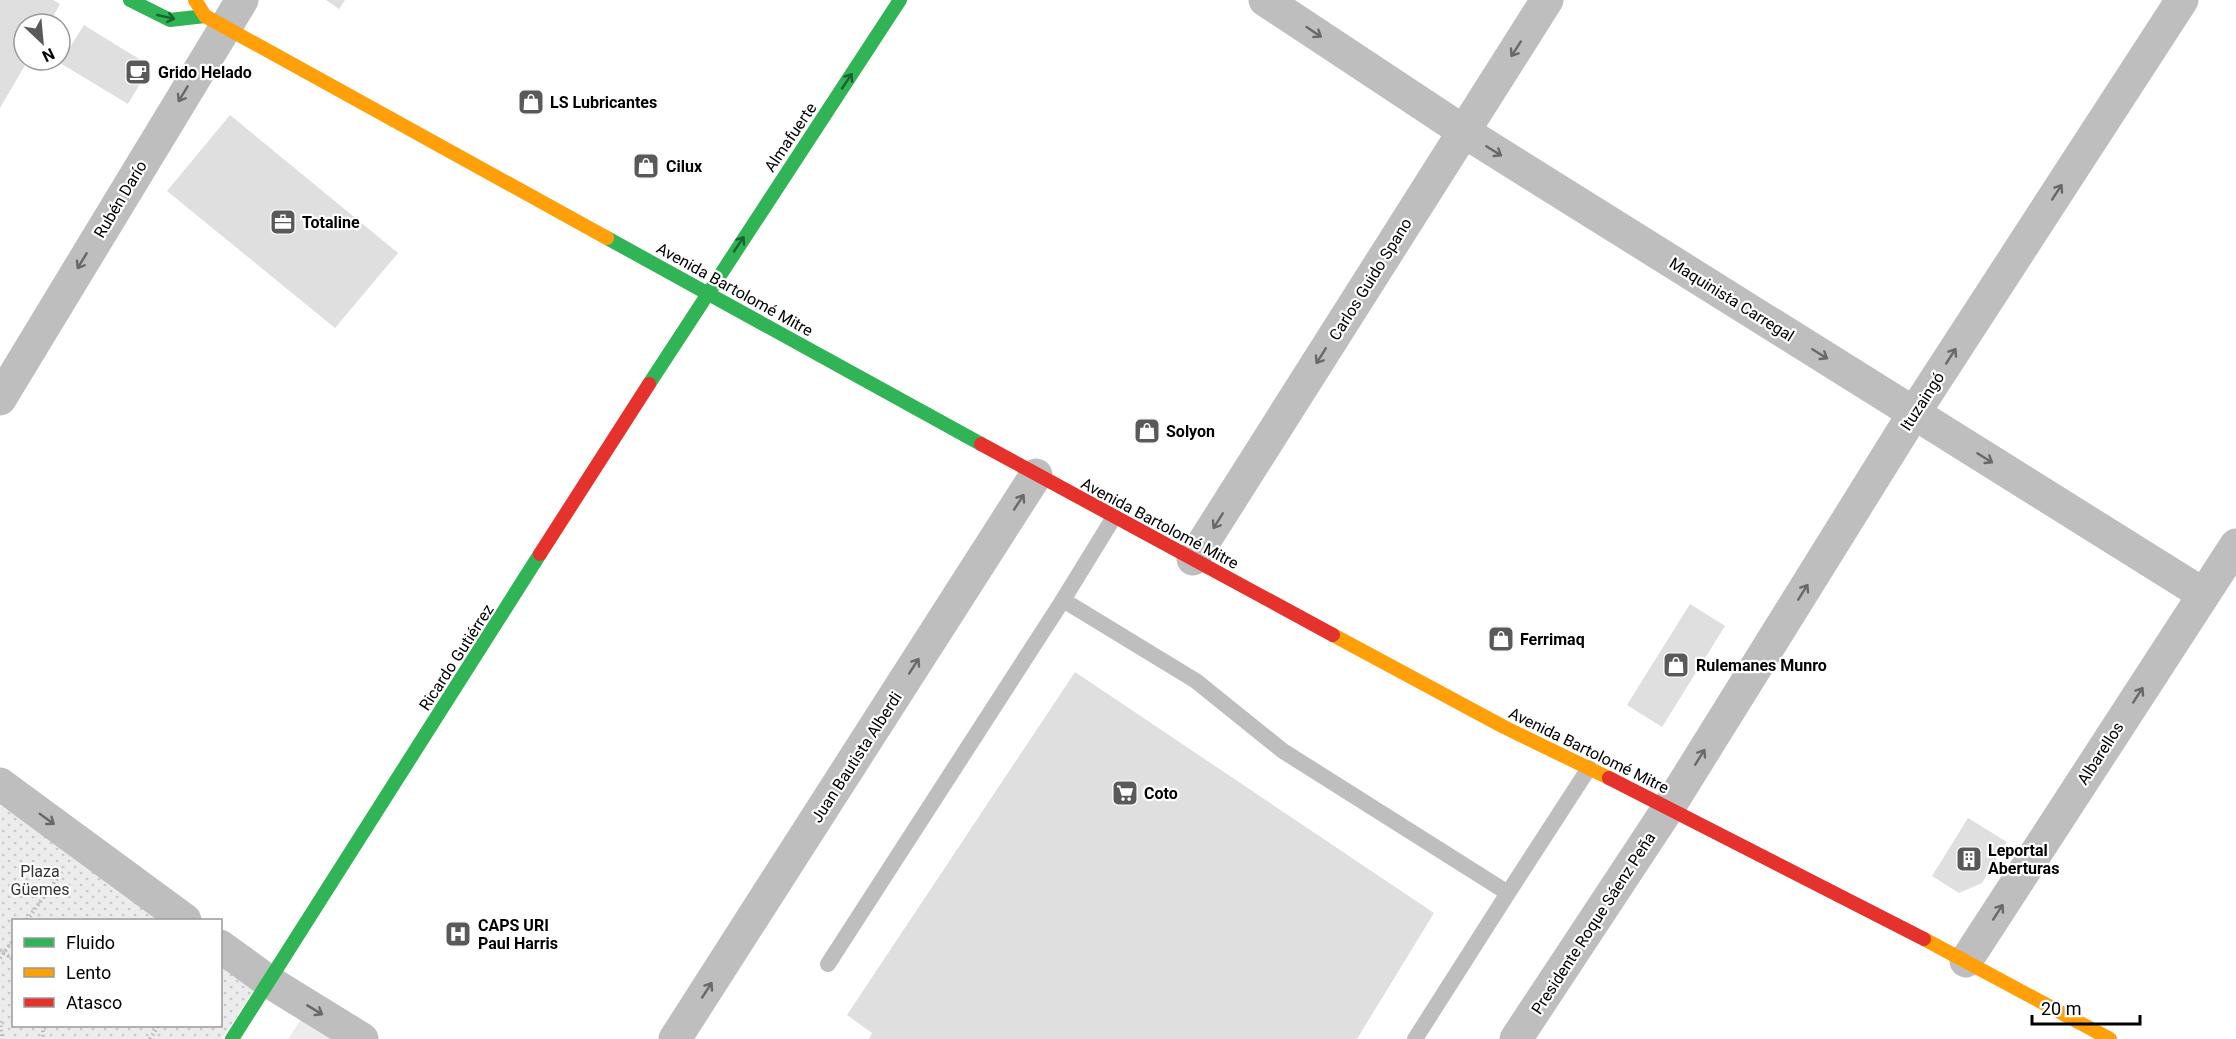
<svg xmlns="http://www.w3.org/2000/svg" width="2236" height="1039" font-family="Roboto,sans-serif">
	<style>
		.green { fill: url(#green-dots) }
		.pitch { fill: #ececec }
		.building { fill: #dfdfdf }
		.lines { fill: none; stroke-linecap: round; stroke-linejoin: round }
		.path { stroke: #b9b9b9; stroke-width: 4; stroke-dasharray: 1.5 3; stroke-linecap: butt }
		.lane { stroke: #bebebe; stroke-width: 16 }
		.street { stroke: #bebebe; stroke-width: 33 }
		.fast { stroke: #30b455; stroke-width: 14 }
		.slow { stroke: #ff9f0a; stroke-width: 14 }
		.jam { stroke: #e5322d; stroke-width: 14 }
		.oneway { stroke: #1a632f }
		.oneway2 { stroke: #686868 }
		.labels { text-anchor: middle; stroke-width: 4.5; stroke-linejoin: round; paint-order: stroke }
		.poi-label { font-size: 16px; font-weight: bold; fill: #000; stroke: #fff; text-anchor: start }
		.street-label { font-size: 16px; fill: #000; stroke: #fff }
		.park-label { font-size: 16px; fill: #333; stroke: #fff }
	</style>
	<defs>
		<pattern id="green-dots" width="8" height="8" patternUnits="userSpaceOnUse" patternTransform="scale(1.5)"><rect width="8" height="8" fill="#ececec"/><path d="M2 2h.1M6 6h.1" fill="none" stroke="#c9c9c9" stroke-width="1.8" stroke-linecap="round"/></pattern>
	</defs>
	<rect width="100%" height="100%" fill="#fff"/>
	<polygon class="green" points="0,806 177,920 14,920 14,1026 220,1026 221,949 263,976 222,1039 0,1039"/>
	<polygon class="pitch" points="305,1013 346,1039 288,1039"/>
	<g class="building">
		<polygon points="0,0 53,0 60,4 49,24 24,24 24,60 28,60 0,108"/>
		<polygon points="326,0 345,0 339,9"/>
		<polygon points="84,25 139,59 144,77 128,104 60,63"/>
		<polygon points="230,115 398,253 335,328 167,191"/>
		<polygon points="1690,604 1725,626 1662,727 1627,705"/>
		<polygon points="1075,672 1434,913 1357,1039 869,1039 872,1033 847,1015"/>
		<polygon points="1968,818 2007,842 1982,883 1959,893 1932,876"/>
	</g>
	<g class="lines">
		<g class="path">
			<polyline points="27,920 62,872"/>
			<polyline points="0,950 14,960"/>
			<polyline points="0,958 14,939"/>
			<polyline points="0,1021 2,1039"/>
			<polyline points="43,1026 43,1039"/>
			<polyline points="150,1039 158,1026"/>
		</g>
		<g class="lane">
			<polyline points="1063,600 1114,517"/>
			<polyline points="1508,893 1589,768"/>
			<polyline points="828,964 1063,600 1196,681 1283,751 1508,893 1415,1039"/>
		</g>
		<g class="street">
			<polyline points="1265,0 1463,131 2203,594"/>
			<polyline points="0,399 242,0"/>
			<polyline points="1193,559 1547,0"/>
			<polyline points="0,784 185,920"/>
			<polyline points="220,946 268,981 362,1039"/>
			<polyline points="1966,961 2236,545"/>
			<polyline points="675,1039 1036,475"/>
			<polyline points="1516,1039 1669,807 1914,413 2182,0"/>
		</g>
		<g class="fast">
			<polyline points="130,0 170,20 205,16"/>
			<polyline points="607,238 981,444"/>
			<polyline points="649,384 900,0"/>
			<polyline points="232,1039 540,554"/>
		</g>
		<g class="slow">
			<polyline points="195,0 205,16 607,238"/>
			<polyline points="1333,635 1504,727 1609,778"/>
			<polyline points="1924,939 2110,1039"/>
		</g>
		<g class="jam">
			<polyline points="981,444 1333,635"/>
			<polyline points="540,554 649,384"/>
			<polyline points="1609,778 1924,939"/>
		</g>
	</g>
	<defs><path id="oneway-shaft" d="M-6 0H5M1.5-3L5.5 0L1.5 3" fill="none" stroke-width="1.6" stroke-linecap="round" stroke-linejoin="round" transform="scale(1.5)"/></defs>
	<g class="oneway">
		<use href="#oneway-shaft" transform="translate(166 17) rotate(13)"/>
		<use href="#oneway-shaft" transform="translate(847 81) rotate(-56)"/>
		<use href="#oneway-shaft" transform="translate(739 244) rotate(-56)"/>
	</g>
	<g class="oneway2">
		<use href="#oneway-shaft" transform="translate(1314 32) rotate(34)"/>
		<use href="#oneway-shaft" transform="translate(1516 49) rotate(123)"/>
		<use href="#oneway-shaft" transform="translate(183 94) rotate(121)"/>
		<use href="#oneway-shaft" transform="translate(1494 151) rotate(32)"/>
		<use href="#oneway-shaft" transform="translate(2057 192) rotate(-57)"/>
		<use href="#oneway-shaft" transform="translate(82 261) rotate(121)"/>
		<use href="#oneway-shaft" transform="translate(1820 354) rotate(32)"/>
		<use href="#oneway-shaft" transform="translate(1321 356) rotate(122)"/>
		<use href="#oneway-shaft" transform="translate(1951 356) rotate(-57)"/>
		<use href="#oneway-shaft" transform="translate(1985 458) rotate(32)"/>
		<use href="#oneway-shaft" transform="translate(1019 502) rotate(-57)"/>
		<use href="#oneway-shaft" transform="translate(1218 521) rotate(122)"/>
		<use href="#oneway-shaft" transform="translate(1803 592) rotate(-58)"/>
		<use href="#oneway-shaft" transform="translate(914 666) rotate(-57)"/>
		<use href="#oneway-shaft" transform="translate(2138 695) rotate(-57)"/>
		<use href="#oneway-shaft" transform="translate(1700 757) rotate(-58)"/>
		<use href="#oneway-shaft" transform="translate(47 819) rotate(36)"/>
		<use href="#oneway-shaft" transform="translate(1998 912) rotate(-57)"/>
		<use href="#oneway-shaft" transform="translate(707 990) rotate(-57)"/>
		<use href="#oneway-shaft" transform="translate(315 1010) rotate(31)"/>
	</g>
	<defs>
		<g id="cafe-square" transform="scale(1.35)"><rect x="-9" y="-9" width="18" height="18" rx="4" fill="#595959" stroke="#fff"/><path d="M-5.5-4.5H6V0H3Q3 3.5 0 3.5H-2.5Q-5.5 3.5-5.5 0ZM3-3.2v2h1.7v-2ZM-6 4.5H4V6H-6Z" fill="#fff"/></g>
		<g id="shop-square" transform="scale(1.35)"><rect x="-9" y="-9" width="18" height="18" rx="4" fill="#595959" stroke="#fff"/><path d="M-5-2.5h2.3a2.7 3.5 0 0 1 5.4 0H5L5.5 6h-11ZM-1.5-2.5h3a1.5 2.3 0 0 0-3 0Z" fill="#fff"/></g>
		<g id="office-square" transform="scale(1.35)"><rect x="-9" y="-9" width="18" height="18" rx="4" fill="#595959" stroke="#fff"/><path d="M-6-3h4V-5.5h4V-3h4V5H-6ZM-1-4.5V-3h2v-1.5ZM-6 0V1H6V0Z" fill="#fff"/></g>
		<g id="supermarket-square" transform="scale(1.35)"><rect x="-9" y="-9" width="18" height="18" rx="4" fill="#595959" stroke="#fff"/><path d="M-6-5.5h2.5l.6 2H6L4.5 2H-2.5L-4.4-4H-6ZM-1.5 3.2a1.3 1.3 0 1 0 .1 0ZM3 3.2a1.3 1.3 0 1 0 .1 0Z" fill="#fff"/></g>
		<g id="building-square" transform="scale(1.35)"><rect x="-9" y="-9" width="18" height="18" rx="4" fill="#595959" stroke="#fff"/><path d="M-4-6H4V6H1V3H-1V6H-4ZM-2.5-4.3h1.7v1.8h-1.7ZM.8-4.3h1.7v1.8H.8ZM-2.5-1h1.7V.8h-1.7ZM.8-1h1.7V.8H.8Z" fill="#fff"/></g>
		<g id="hospital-square" transform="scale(1.35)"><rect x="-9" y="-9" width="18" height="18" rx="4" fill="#595959" stroke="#fff"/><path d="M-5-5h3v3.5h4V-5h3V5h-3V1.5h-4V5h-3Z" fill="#fff"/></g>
	</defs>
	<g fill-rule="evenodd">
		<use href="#cafe-square" x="138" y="72"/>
		<use href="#shop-square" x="531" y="102"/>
		<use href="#shop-square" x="646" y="166"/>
		<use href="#office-square" x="283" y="222"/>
		<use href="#shop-square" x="1147" y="431"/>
		<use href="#shop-square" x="1501" y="639"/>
		<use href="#shop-square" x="1676" y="665"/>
		<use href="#supermarket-square" x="1125" y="793"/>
		<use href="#building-square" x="1969" y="859"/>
		<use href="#hospital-square" x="458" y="934"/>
	</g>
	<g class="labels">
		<g class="poi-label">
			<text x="158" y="78">Grido Helado</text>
			<text x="550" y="108">LS Lubricantes</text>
			<text x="666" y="172">Cilux</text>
			<text x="302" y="228">Totaline</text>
			<text x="1166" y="437">Solyon</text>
			<text x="1520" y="645">Ferrimaq</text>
			<text x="1696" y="671">Rulemanes Munro</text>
			<text x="1144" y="799">Coto</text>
			<text x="1988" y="856">Leportal<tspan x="1988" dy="18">Aberturas</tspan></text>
			<text x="478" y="931">CAPS URI<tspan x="478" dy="18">Paul Harris</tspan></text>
		</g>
		<g class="street-label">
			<text transform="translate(790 137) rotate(-56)" y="6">Almafuerte</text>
			<text transform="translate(120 199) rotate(-59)" y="6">Rubén Darío</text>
			<text transform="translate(1370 279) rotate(-58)" y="6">Carlos Guido Spano</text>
			<text transform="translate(735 289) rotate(29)" y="6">Avenida Bartolomé Mitre</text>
			<text transform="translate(1732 299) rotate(32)" y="6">Maquinista Carregal</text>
			<text transform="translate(1922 401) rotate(-57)" y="6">Ituzaingó</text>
			<text transform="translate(1160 523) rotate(28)" y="6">Avenida Bartolomé Mitre</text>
			<text transform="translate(456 657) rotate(-57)" y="6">Ricardo Gutiérrez</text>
			<text transform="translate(1589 750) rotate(26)" y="6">Avenida Bartolomé Mitre</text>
			<text transform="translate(2100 753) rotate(-57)" y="6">Albarellos</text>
			<text transform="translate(856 757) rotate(-57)" y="6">Juan Bautista Alberdi</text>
			<text transform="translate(1593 923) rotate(-57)" y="6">Presidente Roque Sáenz Peña</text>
		</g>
		<g class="park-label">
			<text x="40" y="877">Plaza<tspan x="40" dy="18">Güemes</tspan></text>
		</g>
	</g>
	<rect x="12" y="919" width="210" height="108" fill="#ffffff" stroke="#999999" stroke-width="1.5"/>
	<rect x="24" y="938" width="30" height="9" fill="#30b455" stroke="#999999" stroke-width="1.5"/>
	<text x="66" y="949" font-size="18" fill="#000000">Fluido</text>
	<rect x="24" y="968" width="30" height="9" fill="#ff9f0a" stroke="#999999" stroke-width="1.5"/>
	<text x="66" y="979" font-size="18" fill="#000000">Lento</text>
	<rect x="24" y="998" width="30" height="9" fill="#e5322d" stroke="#999999" stroke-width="1.5"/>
	<text x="66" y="1009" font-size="18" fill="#000000">Atasco</text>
	<g transform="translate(42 42) rotate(154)"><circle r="28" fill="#ffffff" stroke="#999999" stroke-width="1.5"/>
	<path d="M0-4.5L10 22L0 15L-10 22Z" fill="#595959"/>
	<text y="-9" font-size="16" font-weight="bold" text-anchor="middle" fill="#000000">N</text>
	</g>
	<path d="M2032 1015v9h108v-9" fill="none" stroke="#000000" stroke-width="3"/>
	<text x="2041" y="1015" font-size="18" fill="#000000" stroke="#ffffff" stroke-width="4.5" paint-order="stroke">20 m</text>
</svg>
